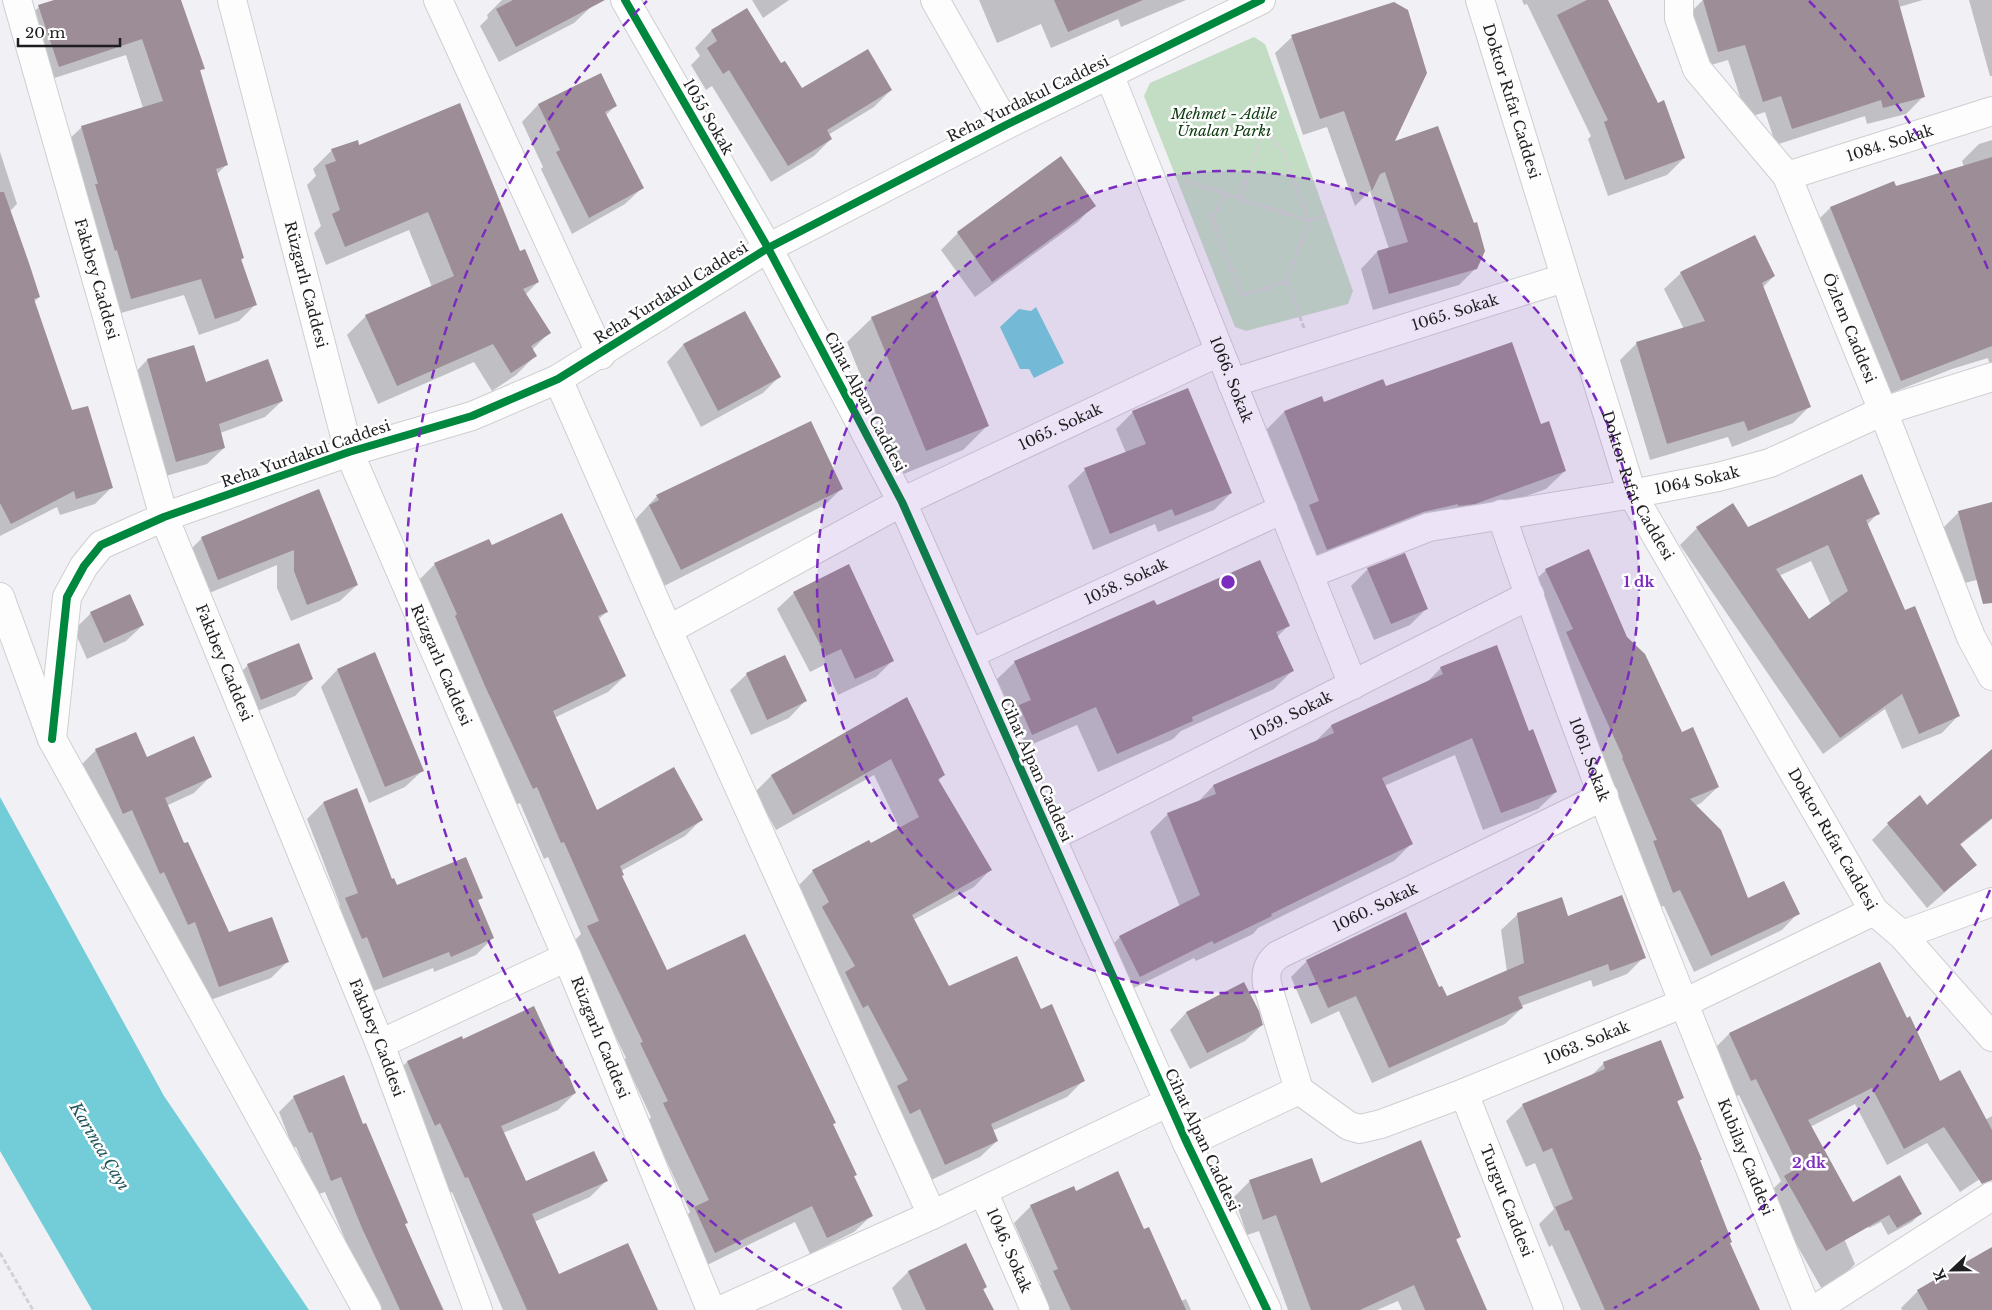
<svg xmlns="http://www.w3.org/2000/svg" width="1992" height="1310" font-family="'Libre Baskerville',serif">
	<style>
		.green { fill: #c2ddc3 }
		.water { fill: #73cdd9 }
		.shadow { fill: #0003; fill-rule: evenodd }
		.building { fill: #9c8d96; fill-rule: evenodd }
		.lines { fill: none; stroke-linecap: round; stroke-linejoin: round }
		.street-casing { stroke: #cfcfd2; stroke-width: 30 }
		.secondary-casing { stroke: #cfcfd2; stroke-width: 30 }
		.path { stroke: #d2d2d4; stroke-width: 3; stroke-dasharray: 5 2.5; stroke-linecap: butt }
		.street { stroke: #fdfdfe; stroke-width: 28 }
		.secondary { stroke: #fdfdfe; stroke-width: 28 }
		.cycleway-casing { stroke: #fefefe; stroke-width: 11 }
		.cycleway { stroke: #00873e; stroke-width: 8 }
		.ring { fill: none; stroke: #7b2cbf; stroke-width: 2.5; stroke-dasharray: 9 6 }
		.labels { text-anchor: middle; stroke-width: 5; stroke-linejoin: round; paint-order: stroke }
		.street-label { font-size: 15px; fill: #1e1e20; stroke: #fefefe }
		.park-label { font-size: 15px; font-style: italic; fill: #0d390f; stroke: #fefefe }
		.water-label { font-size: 16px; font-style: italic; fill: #23575e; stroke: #fefefe }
		.centre { fill: #7b2cbf; stroke: #fefefe; stroke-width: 2.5 }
		.ring-label { font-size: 15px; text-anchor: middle; font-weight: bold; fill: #7b2cbf; stroke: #fefefe; stroke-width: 5; stroke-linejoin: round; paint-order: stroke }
	</style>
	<rect width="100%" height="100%" fill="#f1f1f5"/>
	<polygon class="green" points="1254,37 1265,44 1353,291 1348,304 1246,331 1235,327 1144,96 1150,83"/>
	<g class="water">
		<polygon points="1036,307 1064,363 1034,378 1029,369 1020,369 1000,327 1019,309 1031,311"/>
		<polygon points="0,797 164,1096 309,1310 92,1310 0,1151"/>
	</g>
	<g class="shadow">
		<polygon points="58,0 180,0 203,68 199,72 226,165 217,174 243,258 240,261 256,304 239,321 199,335 184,295 114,315 65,143 82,127 143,108 126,55 42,82 22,23 39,7"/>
		<polygon points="502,0 588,0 591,7 574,23 499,62 480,26 488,18 487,15"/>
		<polygon points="752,0 789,0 763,18"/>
		<polygon points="979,0 1186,0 1121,27 1118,19 1051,48 1041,24 997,43"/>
		<polygon points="1522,0 1607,0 1684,158 1667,175 1608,196 1588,139 1591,136 1527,4 1524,5"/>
		<polygon points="1703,0 1923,0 1899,7 1923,97 1906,114 1867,124 1865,116 1776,145 1765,112 1747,118 1728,60 1701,68 1687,16"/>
		<polygon points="1969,0 1992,0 1992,76 1990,76"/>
		<polygon points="746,10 781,65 801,90 891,90 874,107 828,135 831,139 814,156 771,182 712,86 706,90 691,65 700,56 695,48 711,31"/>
		<polygon points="1292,37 1393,143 1476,268 1459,285 1373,310 1361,269 1377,252 1389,249 1370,191 1355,206 1327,127 1303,135 1275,53"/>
		<polygon points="600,75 615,106 605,116 642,188 625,204 572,234 541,169 543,167 522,122 538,105"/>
		<polygon points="1992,140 1992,376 1988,358 1952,369 1884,396 1814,224 1830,208 1964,167 1962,161 1979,144"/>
		<polygon points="358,146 519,253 538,282 525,295 550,332 532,350 535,356 516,375 492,391 474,362 378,404 347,335 366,316 432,287 409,230 326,265 314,233 321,226 307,185 316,176 313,169 332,150"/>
		<polygon points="0,152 17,204 10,211 39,297 34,302 72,412 112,487 95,504 60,515 57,507 0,536"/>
		<polygon points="1094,205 1078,222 975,297 941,250 958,233"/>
		<polygon points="1681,273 1774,276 1763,287 1810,406 1793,423 1732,447 1728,437 1650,460 1620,360 1637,343 1684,329 1664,289"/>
		<polygon points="745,313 779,377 763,393 701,427 667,362 683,345"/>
		<polygon points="872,318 987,426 963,450 901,475 847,342"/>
		<polygon points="193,346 205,383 282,401 265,417 220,433 224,448 207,464 159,478 131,377 147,360"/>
		<polygon points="1386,388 1565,471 1546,489 1455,522 1309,568 1266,430 1284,412"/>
		<polygon points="1133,412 1231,493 1214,510 1158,532 1155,524 1093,550 1068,486 1085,470 1126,453 1116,429"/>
		<polygon points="842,488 825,505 664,586 633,522 657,496"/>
		<polygon points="319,491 357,585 340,601 291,621 277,588 277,565 202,596 185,555 202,538"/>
		<polygon points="1992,503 1992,576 1957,585 1942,529 1959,512"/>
		<path d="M1733,505l15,23 130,-15 -11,12 37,87 54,104 -16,17 -40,16 -17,-40 -62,45 -143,-209 17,-17zM1811,561l20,44 -22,16 -30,-45z"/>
		<polygon points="491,546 607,611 598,620 625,676 608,692 554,718 597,811 702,819 685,836 621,871 621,877 666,972 832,1125 856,1175 853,1177 871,1216 854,1232 810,1254 795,1222 699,1269 678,1225 690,1212 648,1121 651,1117 624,1060 626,1058 571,944 581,934 548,857 544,859 520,803 516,805 418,581 435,564"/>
		<polygon points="1368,569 1427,608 1410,625 1374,640 1351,586"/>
		<polygon points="1546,570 1626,638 1681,734 1718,787 1701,803 1695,806 1747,900 1798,913 1782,930 1694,972 1664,906 1656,908 1529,586"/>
		<polygon points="794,593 892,661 876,677 838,695 824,665 810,672 777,609"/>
		<polygon points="1156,607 1288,626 1277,637 1292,671 1274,689 1181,731 1173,739 1098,772 1077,725 1014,752 996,680 1015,662"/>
		<polygon points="91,613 143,625 126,641 87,659 74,630"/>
		<polygon points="248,665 312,679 295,696 245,716 231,682"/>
		<polygon points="1441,668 1556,792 1538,809 1483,830 1455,755 1384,786 1412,843 1394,861 1258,928 1253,934 1196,961 1194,958 1122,994 1102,955 1120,937 1180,907 1150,832 1168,814 1197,803 1213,786 1314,743 1331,726 1427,682"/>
		<polygon points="337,670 422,771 405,787 369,803 321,687"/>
		<polygon points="747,674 805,701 789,718 751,735 730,690"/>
		<polygon points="906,698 944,775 938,781 990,870 974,887 913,920 949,988 1040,1011 1083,1081 1067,1097 992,1131 997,1141 980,1157 929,1181 796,888 813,871 900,829 874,775 776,830 755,792 771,776"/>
		<polygon points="96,750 146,759 210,777 194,793 166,806 228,934 288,961 271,978 202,1003 178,937 171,940 143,889 116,825 106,830 79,767"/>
		<polygon points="1992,768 1992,819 1960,845 1976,865 1927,908 1872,840 1888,824 1927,807"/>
		<polygon points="323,803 396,886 481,897 477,901 493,938 476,955 434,972 433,968 366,994 329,916 340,905 307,819"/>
		<polygon points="1518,914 1567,917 1644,957 1627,974 1593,987 1591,980 1521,1006 1522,1008 1505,1024 1372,1083 1339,1011 1311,1024 1291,977 1307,961 1438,989 1446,998 1507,972 1501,930"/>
		<polygon points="1244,984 1262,1025 1245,1041 1190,1069 1170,1030 1186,1013"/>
		<polygon points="1729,1034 1940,1083 1985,1120 1992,1116 1992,1171 1960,1192 1927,1143 1887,1165 1855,1104 1810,1127 1827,1199 1855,1264 1838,1281 1823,1291 1768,1194 1781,1181 1739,1095 1735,1097 1713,1050"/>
		<polygon points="462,1038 463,1040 558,1062 575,1093 558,1110 503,1133 525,1183 606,1181 590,1197 534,1222 558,1275 649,1310 503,1310 452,1192 448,1194 391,1078 407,1062"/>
		<polygon points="1604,1063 1682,1098 1676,1103 1729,1243 1758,1310 1581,1310 1552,1245 1549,1247 1539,1224 1554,1209 1535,1163 1526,1167 1506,1121 1523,1105 1591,1076"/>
		<polygon points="294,1097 404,1225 444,1310 378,1310 347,1244 325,1192 316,1195 296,1147 293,1148 279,1112"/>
		<polygon points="1250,1181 1320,1184 1460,1237 1455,1241 1486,1310 1402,1310 1398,1301 1377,1310 1288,1310 1259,1231 1247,1235 1234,1197"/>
		<polygon points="1856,1205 1920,1214 1912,1222 1888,1235 1881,1222 1869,1228"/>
		<polygon points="1031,1206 1144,1231 1181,1301 1186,1299 1191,1310 1047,1310 1037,1288 1041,1284 1014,1223"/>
		<polygon points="965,1244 986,1287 983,1290 992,1310 902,1310 892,1288 908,1272"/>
		<polygon points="1992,1248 1992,1297 1982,1310 1902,1310 1901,1308 1918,1291"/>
	</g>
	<g class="building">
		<polygon points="54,0 181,0 205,69 200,70 228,165 216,169 244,258 241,259 257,305 215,319 201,279 131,299 117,250 115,251 95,184 98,184 81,126 163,101 142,39 59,67 38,5"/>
		<polygon points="513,0 605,0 516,47 496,9"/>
		<polygon points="1054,0 1143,0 1068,32"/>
		<polygon points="1587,0 1608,0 1658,103 1664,100 1685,158 1625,180 1604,122 1608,120 1557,15"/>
		<polygon points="1703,0 1898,0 1925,97 1883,108 1881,100 1792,129 1781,96 1763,102 1745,45 1718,52"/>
		<polygon points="1394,2 1408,10 1427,73 1395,141 1438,126 1474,223 1477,222 1485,251 1477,269 1389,294 1377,251 1408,242 1385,172 1380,174 1372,191 1344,111 1320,119 1291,35"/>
		<polygon points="747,8 781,63 785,61 802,88 868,49 892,90 827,130 832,139 788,166 729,70 723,74 707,48 717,41 711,30"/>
		<polygon points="601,73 617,106 605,112 644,188 589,218 556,152 560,150 538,104"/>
		<polygon points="460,103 520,251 525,249 539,282 523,289 551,333 531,346 537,356 511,373 493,344 397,386 365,315 454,276 428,212 345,247 332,214 340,210 325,165 336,161 331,149 358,140 359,145"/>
		<polygon points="1061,156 1096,206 992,282 957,232"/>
		<polygon points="1992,157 1992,346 1901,381 1830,207 1894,181 1896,186"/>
		<polygon points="0,192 4,192 30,266 40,297 34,299 72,410 88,406 113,488 76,499 74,491 11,524 0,503"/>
		<polygon points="1755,235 1775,276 1762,283 1811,407 1748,431 1744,421 1667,444 1636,342 1705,321 1680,272"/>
		<polygon points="934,291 989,426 926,451 871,317"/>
		<polygon points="745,311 781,377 718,411 683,344"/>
		<polygon points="1512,342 1541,424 1549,421 1566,471 1475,504 1458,506 1458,504 1423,512 1327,550 1309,505 1319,501 1284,411 1322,396 1324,402 1383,379 1386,386"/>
		<polygon points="194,345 206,382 268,359 283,401 219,424 225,448 176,462 147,359"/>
		<polygon points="1188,388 1232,493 1175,516 1172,509 1110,534 1084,468 1146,444 1132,411"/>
		<polygon points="811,421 843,489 681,570 649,505 659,500 656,495"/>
		<path d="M1862,474l18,40 -14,6 39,90 10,-4 45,110 -41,18 -17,-40 -62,44 -144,-211 37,-24 15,24zM1828,545l20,46 -39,28 -33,-50z"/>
		<polygon points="319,489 358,585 307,605 294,571 294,550 218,580 201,537"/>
		<polygon points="1992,502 1992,603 1983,604 1958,511"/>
		<polygon points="562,513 608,612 598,616 626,676 553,711 597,810 674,767 703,820 620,866 624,875 622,876 667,970 745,934 836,1123 833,1124 857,1175 854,1176 873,1216 827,1238 812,1206 715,1253 694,1207 709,1200 663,1103 668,1101 640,1043 643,1042 587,926 599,921 564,842 561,843 537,787 533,789 485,686 455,616 457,614 434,563 489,539 492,545"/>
		<polygon points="1589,549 1627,637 1645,654 1682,732 1693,727 1719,787 1690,799 1721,830 1748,898 1784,881 1800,914 1711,956 1680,890 1673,893 1653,841 1657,840 1622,758 1623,757 1566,632 1573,629 1545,569"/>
		<polygon points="1405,553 1428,609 1391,624 1367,568"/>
		<polygon points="1260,560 1290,626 1276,632 1294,671 1192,717 1193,721 1117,754 1096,707 1032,735 1019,705 1031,700 1014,661 1154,600 1157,605"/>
		<polygon points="849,564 894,661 855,679 841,649 826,656 793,592"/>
		<polygon points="130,594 144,625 104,643 90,612"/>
		<polygon points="299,643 313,679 261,700 247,664"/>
		<polygon points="1497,645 1529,731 1533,729 1557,792 1501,813 1472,738 1382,778 1413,844 1271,914 1272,916 1214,944 1212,941 1140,977 1119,936 1200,895 1167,813 1216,794 1213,785 1334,733 1331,725 1443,674 1440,667"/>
		<polygon points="375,652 424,771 385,787 337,669"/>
		<polygon points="785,655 807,701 767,720 746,673"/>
		<polygon points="907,697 945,775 938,779 992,870 912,915 949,986 1017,956 1041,1009 1052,1004 1085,1081 991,1124 998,1141 945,1165 920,1109 910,1114 897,1086 908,1080 868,1005 863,1008 845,972 855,966 822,907 829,902 812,870 869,840 871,843 919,817 891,759 793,815 771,775"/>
		<polygon points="136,732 147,757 194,736 212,777 165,798 184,843 188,842 229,932 272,917 289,962 219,987 195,922 188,925 164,872 160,874 132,810 123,814 95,749"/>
		<polygon points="1992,749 1992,818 1960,844 1977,865 1944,892 1887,823 1920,795 1927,805"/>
		<polygon points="357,788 392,879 394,878 397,885 466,857 483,898 478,900 494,938 451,957 449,952 383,978 367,937 362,939 345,898 358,893 323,802"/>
		<polygon points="1622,895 1646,958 1610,971 1608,964 1518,997 1523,1008 1389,1068 1356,996 1328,1008 1306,960 1406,912 1439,987 1442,986 1447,996 1524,963 1517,913 1562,897 1568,916"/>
		<polygon points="1880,962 1907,1018 1910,1016 1940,1081 1960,1070 1992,1130 1992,1180 1982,1184 1944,1127 1904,1149 1872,1088 1808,1120 1853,1202 1900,1175 1922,1214 1897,1228 1889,1215 1826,1251 1784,1176 1799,1167 1756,1079 1751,1081 1729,1033"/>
		<polygon points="1244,982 1259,1011 1263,1025 1207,1053 1186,1012"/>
		<polygon points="534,1006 559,1060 562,1059 576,1093 501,1126 526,1181 594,1151 608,1181 532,1214 559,1274 628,1243 658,1310 527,1310 468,1177 465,1178 440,1123 435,1126 407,1061 462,1036 463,1039"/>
		<polygon points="1661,1040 1684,1098 1677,1101 1702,1160 1700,1160 1732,1242 1730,1243 1760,1310 1605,1310 1569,1230 1565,1231 1555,1207 1573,1199 1552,1148 1543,1152 1522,1104 1605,1069 1603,1062"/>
		<polygon points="344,1075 363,1124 366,1123 408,1223 405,1224 443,1310 400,1310 362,1228 341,1177 331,1181 312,1132 309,1133 293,1096"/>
		<polygon points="1421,1140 1461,1237 1456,1239 1487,1310 1425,1310 1414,1285 1360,1310 1311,1310 1276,1215 1263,1220 1249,1180 1312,1158 1321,1183"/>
		<polygon points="1118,1171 1144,1229 1149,1227 1186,1310 1071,1310 1053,1271 1058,1269 1030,1205 1074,1186 1076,1191"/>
		<polygon points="966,1243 987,1287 983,1289 994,1310 926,1310 908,1271"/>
		<polygon points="1992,1247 1992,1310 1928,1310 1917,1290"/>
	</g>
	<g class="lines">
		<g class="street-casing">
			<g id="street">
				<path id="s1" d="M17,0l147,517 216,527 98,266"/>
				<path id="s2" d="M232,0l117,452 218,505 144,353"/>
				<polyline points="438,0 601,355"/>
				<polyline points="625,0 768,248 902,502 1187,1143 1267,1310"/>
				<polyline points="935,0 1006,125"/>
				<path id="s3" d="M1480,0l152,494 242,417 28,24 90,102"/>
				<path id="s4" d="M1679,0v18l18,51 90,107 96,235 88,226 21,39"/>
				<path id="s5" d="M1109,74l244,611"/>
				<path id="s6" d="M1787,176l205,-65"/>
				<polyline points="558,379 668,630 932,1215"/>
				<path id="s7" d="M1232,383l332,-105"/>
				<path id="s8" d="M1501,514c91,269 200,532 306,796"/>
				<path id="s9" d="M1309,574l120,-47 203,-33 86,-17 52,-14 113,-52 109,-34"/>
				<polyline points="0,597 52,739"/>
				<path id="s10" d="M668,630l234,-128 317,-150"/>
				<path id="s11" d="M970,654l313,-145"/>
				<path id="s12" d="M1051,837l479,-242"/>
				<polyline points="1902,935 1992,902"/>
				<polyline points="380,1044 567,957"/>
				<path id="s13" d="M1299,1090l50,36 11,3 21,-5 83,-31 220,-90 190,-92"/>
				<path id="s14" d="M1299,1090l-32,-106c-2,-13 1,-21 11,-29l326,-159"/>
				<path id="s15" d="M1464,1093l85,217"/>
				<polyline points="1187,1143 1299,1090"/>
				<path id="s16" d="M983,1191l52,119"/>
				<polyline points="721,1310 932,1215 1169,1102"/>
				<polyline points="1814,1310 1992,1196"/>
			</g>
		</g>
		<g class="secondary-casing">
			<polyline id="secondary" points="367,1310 52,739 67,597 84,566 101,545 164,517 349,452 472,416 558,379 768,248 1006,125 1261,0"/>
		</g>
		<g class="path">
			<polyline points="1186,181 1309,221"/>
			<polyline points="1227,195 1211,217 1242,296 1287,281"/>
			<polyline points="1240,199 1264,130 1282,149 1309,221"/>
			<polyline points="1304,328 1287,281 1309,221 1326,215"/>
			<polyline points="0,1253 33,1310"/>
		</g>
		<use href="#street" class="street"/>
		<use href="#secondary" class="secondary"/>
		<g class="cycleway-casing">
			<g id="cycleway">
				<polyline points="625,0 768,248 902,502 1187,1143 1267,1310"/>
				<polyline points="52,739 67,597 84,566 101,545 164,517 349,452 472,416 558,379 768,248 1006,125 1261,0"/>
			</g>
		</g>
		<use href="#cycleway" class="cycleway"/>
	</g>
	<circle cx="1228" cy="582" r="411" fill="#7b2cbf" fill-opacity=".12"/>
	<g class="ring">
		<circle cx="1228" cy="582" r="411"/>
		<path d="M1990 890A822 822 0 0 1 1614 1308M842 1308A822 822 0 0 1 647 1M1809 1A822 822 0 0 1 1990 274"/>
	</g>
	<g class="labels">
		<g class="street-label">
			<text transform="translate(1028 99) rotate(-26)" y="5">Reha Yurdakul Caddesi</text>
			<text dy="5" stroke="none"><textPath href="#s3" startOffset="106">Doktor Rıfat Caddesi</textPath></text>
			<text transform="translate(708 117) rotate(60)" y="5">1055 Sokak</text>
			<text dy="5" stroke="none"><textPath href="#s6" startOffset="108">1084. Sokak</textPath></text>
			<text dy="5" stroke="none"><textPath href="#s1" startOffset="290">Fakıbey Caddesi</textPath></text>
			<text dy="5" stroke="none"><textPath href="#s2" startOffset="294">Rüzgarlı Caddesi</textPath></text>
			<text transform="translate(671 293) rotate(-32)" y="5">Reha Yurdakul Caddesi</text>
			<text dy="5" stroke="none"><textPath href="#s7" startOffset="234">1065. Sokak</textPath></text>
			<text dy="5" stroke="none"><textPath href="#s4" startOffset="376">Özlem Caddesi</textPath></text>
			<text dy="5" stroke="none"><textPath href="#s5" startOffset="329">1066. Sokak</textPath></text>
			<text transform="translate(865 402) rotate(62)" y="5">Cihat Alpan Caddesi</text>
			<text dy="5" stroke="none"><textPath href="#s10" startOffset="442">1065. Sokak</textPath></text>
			<text transform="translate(306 454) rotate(-19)" y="5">Reha Yurdakul Caddesi</text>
			<text dy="5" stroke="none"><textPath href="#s9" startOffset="401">1064 Sokak</textPath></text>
			<text dy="5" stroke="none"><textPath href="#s3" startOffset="511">Doktor Rıfat Caddesi</textPath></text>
			<text dy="5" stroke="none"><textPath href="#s11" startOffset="172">1058. Sokak</textPath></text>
			<text dy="5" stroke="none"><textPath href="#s1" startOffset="695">Fakıbey Caddesi</textPath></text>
			<text dy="5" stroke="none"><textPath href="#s2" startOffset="699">Rüzgarlı Caddesi</textPath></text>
			<text dy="5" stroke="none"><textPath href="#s12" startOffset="269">1059. Sokak</textPath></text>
			<text dy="5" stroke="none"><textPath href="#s8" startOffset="261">1061. Sokak</textPath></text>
			<text transform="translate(1036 770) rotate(66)" y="5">Cihat Alpan Caddesi</text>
			<text dy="5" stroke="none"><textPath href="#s3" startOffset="916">Doktor Rıfat Caddesi</textPath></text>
			<text dy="5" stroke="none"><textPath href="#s14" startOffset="252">1060. Sokak</textPath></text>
			<text dy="5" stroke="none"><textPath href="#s1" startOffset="1100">Fakıbey Caddesi</textPath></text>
			<text dy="5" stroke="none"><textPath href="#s2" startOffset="1104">Rüzgarlı Caddesi</textPath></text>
			<text dy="5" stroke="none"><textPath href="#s13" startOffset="316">1063. Sokak</textPath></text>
			<text transform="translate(1202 1140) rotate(65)" y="5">Cihat Alpan Caddesi</text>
			<text dy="5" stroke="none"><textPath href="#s8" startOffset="688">Kubilay Caddesi</textPath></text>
			<text dy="5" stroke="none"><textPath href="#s15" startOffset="116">Turgut Caddesi</textPath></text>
			<text dy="5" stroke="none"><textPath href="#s16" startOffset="65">1046. Sokak</textPath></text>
		</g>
		<g class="park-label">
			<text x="1224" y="119">Mehmet - Adile<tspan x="1224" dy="17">Ünalan Parkı</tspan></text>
		</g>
		<g class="water-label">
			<text transform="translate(100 1146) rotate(59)" y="6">Karınca Çayı</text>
		</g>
	</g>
	<circle cx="1228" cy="582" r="8" class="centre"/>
	<g class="ring-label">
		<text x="1639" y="587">1 dk</text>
		<text x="1809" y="1168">2 dk</text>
	</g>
	<g transform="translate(1952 1270) rotate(248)" stroke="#fefefe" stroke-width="4" paint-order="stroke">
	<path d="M0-4L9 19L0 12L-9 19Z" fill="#1e1e20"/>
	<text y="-8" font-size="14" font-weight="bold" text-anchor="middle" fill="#1e1e20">K</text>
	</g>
	<path d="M18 38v8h102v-8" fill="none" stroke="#1e1e20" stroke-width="2.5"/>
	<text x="25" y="38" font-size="15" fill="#1e1e20" stroke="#fefefe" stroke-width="4" paint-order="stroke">20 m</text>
</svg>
